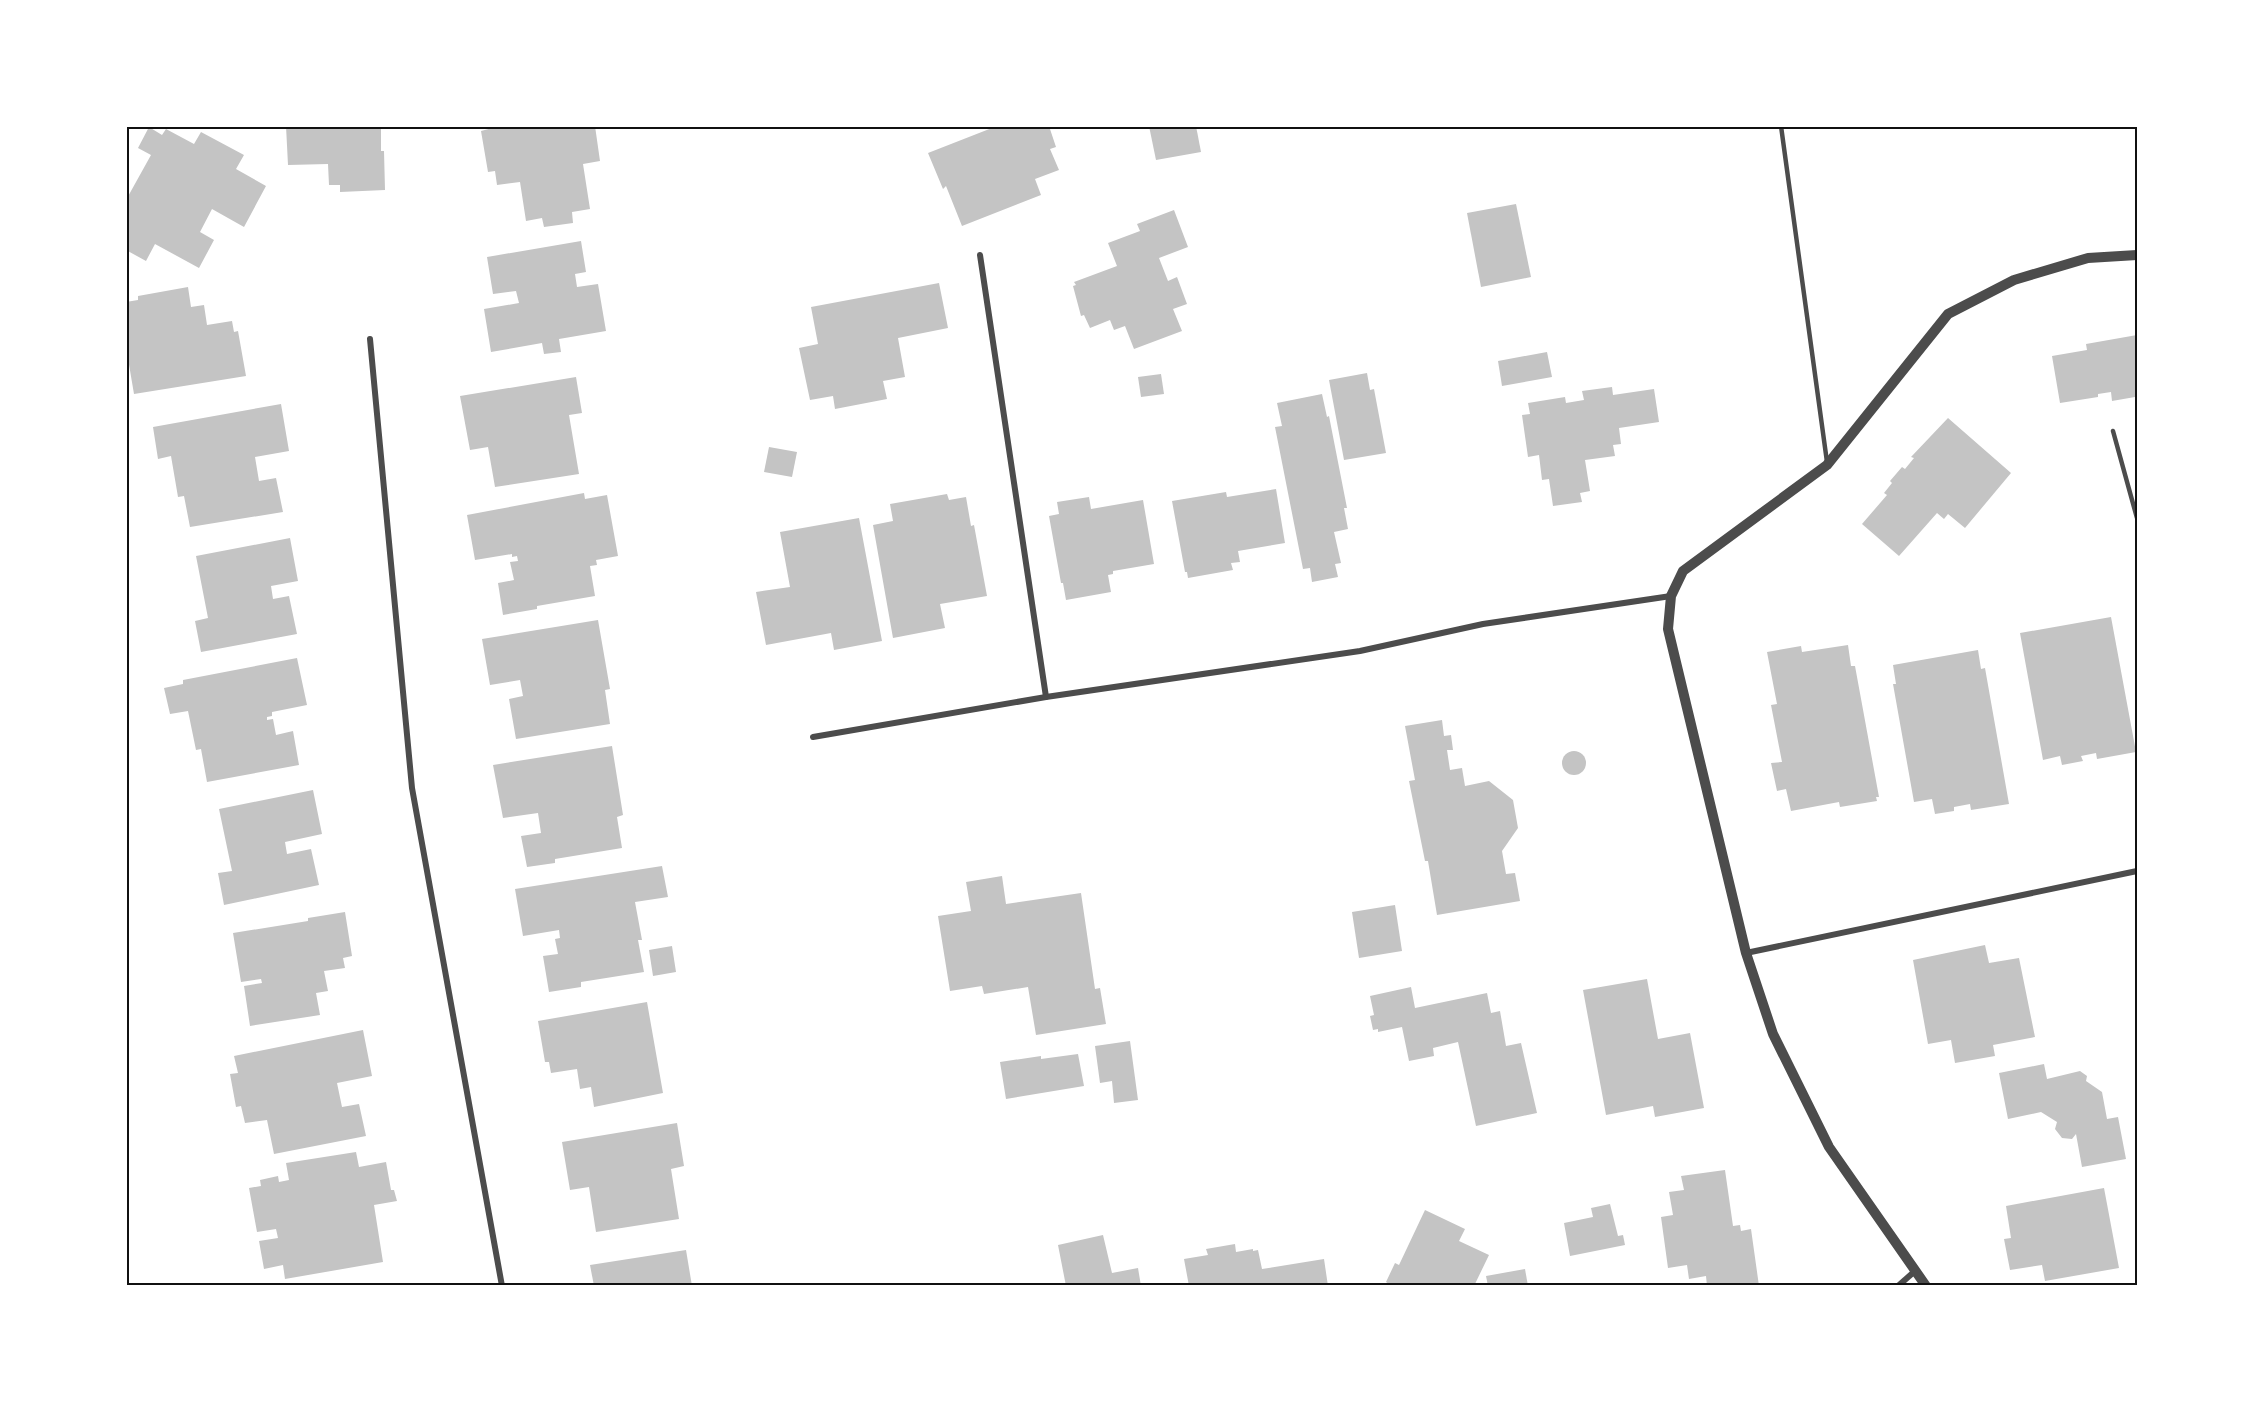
<svg xmlns="http://www.w3.org/2000/svg" width="2263" height="1412" font-family="'Fira Sans',sans-serif">
	<style>
		.building { fill: #c4c4c4 }
		.lines { fill: none; stroke-linecap: round; stroke-linejoin: round }
		.service { stroke: #4c4c4c; stroke-width: 4.5 }
		.minor { stroke: #4c4c4c; stroke-width: 6 }
		.tertiary { stroke: #4c4c4c; stroke-width: 10 }
		.neatline { fill: none; stroke: #111; stroke-width: 2 }
	</style>
	<rect width="100%" height="100%" fill="#fff"/>
	<g class="building">
		<polygon points="286,126 381,126 381,151 384,151 385,190 340,192 340,185 329,185 328,164 288,165"/>
		<polygon points="500,126 595,126 600,161 583,164 590,209 572,212 573,223 544,227 542,218 526,221 520,182 497,185 495,171 488,172 481,131"/>
		<polygon points="997,126 1024,126 1025,129 1033,126 1049,126 1056,147 1050,149 1059,170 1035,179 1041,195 962,226 946,186 943,189 928,153"/>
		<polygon points="1149,126 1196,126 1201,152 1156,160"/>
		<polygon points="149,127 162,135 166,129 194,144 201,132 244,155 236,169 266,186 244,227 212,209 200,232 214,240 199,268 155,244 146,261 126,250 126,200 151,155 138,148"/>
		<polygon points="1516,204 1531,277 1481,287 1467,213"/>
		<polygon points="1174,210 1188,247 1159,258 1168,281 1177,277 1187,304 1173,309 1182,331 1134,349 1125,326 1114,330 1110,320 1090,328 1084,315 1081,316 1073,286 1076,285 1074,282 1117,266 1108,243 1140,231 1137,224"/>
		<polygon points="581,241 586,272 575,274 577,287 598,284 606,331 559,339 561,352 544,354 542,343 491,352 484,309 519,303 516,291 493,294 487,257"/>
		<polygon points="939,283 948,328 898,338 905,377 883,381 887,399 835,409 833,396 810,400 799,348 818,344 811,307"/>
		<polygon points="188,287 191,307 204,305 207,325 232,321 234,332 238,331 246,376 134,394 126,347 126,302 138,300 138,296"/>
		<polygon points="2137,335 2137,403 2135,397 2112,401 2111,392 2098,394 2098,397 2060,403 2052,356 2087,350 2086,344"/>
		<polygon points="1547,352 1552,377 1502,386 1498,361"/>
		<polygon points="1367,373 1370,390 1374,389 1386,453 1344,460 1329,380"/>
		<polygon points="1161,374 1164,394 1141,397 1138,377"/>
		<polygon points="576,377 582,413 569,415 579,474 495,487 488,447 470,450 460,396"/>
		<polygon points="1612,387 1613,395 1654,389 1659,422 1619,428 1621,444 1613,445 1615,456 1585,460 1590,491 1580,493 1582,502 1553,506 1549,479 1542,480 1539,455 1528,457 1522,415 1530,414 1528,403 1565,397 1566,403 1584,400 1582,391"/>
		<polygon points="1322,394 1327,417 1329,416 1347,508 1344,508 1348,529 1334,532 1341,563 1335,564 1338,577 1312,582 1310,568 1303,569 1275,427 1282,426 1277,403"/>
		<polygon points="281,404 289,451 255,457 259,481 276,478 283,512 190,527 184,496 178,497 171,456 158,459 153,427"/>
		<polygon points="1948,418 2011,473 1965,528 1948,514 1944,519 1937,513 1899,556 1862,524 1887,495 1884,493 1892,483 1890,481 1902,467 1905,469 1914,458 1911,457"/>
		<polygon points="769,447 797,452 792,477 764,472"/>
		<polygon points="1276,489 1285,543 1238,551 1240,562 1231,563 1233,570 1188,578 1187,572 1185,572 1172,501 1226,492 1227,497"/>
		<polygon points="584,493 585,499 607,495 618,556 596,560 597,565 590,566 595,596 537,606 537,609 503,615 498,583 514,580 510,562 518,561 517,556 512,557 512,554 475,560 467,515"/>
		<polygon points="947,494 949,500 966,497 971,526 974,525 987,596 940,604 945,628 893,638 873,525 893,521 890,504"/>
		<polygon points="1089,497 1091,509 1143,500 1154,564 1113,571 1113,574 1108,575 1111,592 1066,600 1063,583 1061,583 1049,516 1059,514 1057,502"/>
		<polygon points="859,518 882,641 834,650 831,633 766,645 756,592 790,587 780,532"/>
		<polygon points="290,538 298,581 271,586 273,599 289,596 297,634 201,652 195,621 208,618 196,556"/>
		<polygon points="2111,617 2136,752 2097,759 2096,753 2081,756 2083,761 2062,765 2060,756 2043,760 2020,633"/>
		<polygon points="598,620 610,689 605,690 610,724 516,739 509,699 523,696 520,680 490,685 482,639"/>
		<polygon points="1848,645 1851,666 1855,666 1879,797 1876,797 1877,801 1840,807 1839,802 1791,811 1786,789 1777,791 1771,763 1782,762 1771,705 1777,704 1767,652 1801,646 1802,652"/>
		<polygon points="1978,650 1981,669 1985,668 2009,804 1971,810 1970,804 1954,807 1954,811 1935,814 1932,799 1914,802 1893,684 1896,684 1893,665"/>
		<polygon points="297,658 307,705 272,712 272,716 267,717 267,720 273,719 276,735 293,731 299,765 207,782 201,749 196,750 188,711 170,714 164,688 183,684 183,680"/>
		<polygon points="1442,720 1444,736 1451,735 1453,750 1447,750 1450,770 1462,768 1465,786 1489,781 1513,800 1518,828 1502,851 1506,874 1515,873 1520,901 1437,915 1428,861 1425,861 1409,781 1415,780 1405,726"/>
		<polygon points="612,746 623,815 617,817 622,848 555,859 555,863 527,867 521,836 541,833 538,813 503,818 493,765"/>
		<circle cx="1574" cy="763" r="12"/>
		<polygon points="313,790 322,834 285,842 287,854 311,849 319,885 224,905 218,873 232,871 219,809"/>
		<polygon points="662,866 668,897 635,902 642,940 638,940 644,972 581,982 581,987 549,992 543,956 558,954 555,939 560,938 559,930 523,936 515,889"/>
		<polygon points="1002,876 1006,904 1081,893 1095,989 1100,988 1106,1024 1036,1035 1028,987 984,994 982,986 950,991 938,916 971,911 966,882"/>
		<polygon points="1395,905 1402,951 1359,958 1352,912"/>
		<polygon points="345,912 352,956 343,958 345,968 324,971 328,991 316,993 320,1015 250,1026 244,986 262,983 261,979 241,982 233,933 308,921 308,918"/>
		<polygon points="1985,945 1989,963 2019,958 2035,1037 1993,1045 1995,1056 1955,1063 1951,1040 1928,1044 1913,960"/>
		<polygon points="672,946 676,972 653,976 649,950"/>
		<polygon points="1647,979 1658,1039 1690,1033 1704,1108 1655,1117 1653,1106 1606,1115 1583,990"/>
		<polygon points="1411,987 1415,1008 1487,993 1491,1013 1500,1011 1506,1046 1521,1043 1537,1113 1476,1126 1458,1042 1433,1048 1434,1056 1409,1061 1402,1027 1378,1032 1378,1029 1373,1030 1370,1016 1374,1015 1370,996"/>
		<polygon points="647,1002 663,1093 594,1107 591,1087 580,1089 577,1069 551,1073 549,1062 545,1062 538,1021"/>
		<polygon points="363,1030 372,1076 337,1083 342,1107 359,1104 366,1136 274,1154 267,1120 245,1123 241,1106 236,1107 230,1074 238,1073 234,1056"/>
		<polygon points="1130,1041 1138,1100 1114,1103 1112,1081 1100,1083 1095,1046"/>
		<polygon points="1078,1054 1084,1086 1006,1099 1000,1062 1041,1056 1041,1059"/>
		<polygon points="2044,1064 2047,1079 2080,1071 2087,1076 2086,1081 2102,1092 2107,1119 2118,1117 2126,1159 2082,1167 2076,1134 2072,1139 2062,1138 2055,1129 2057,1122 2041,1112 2008,1119 1999,1073"/>
		<polygon points="677,1123 684,1166 671,1169 679,1219 596,1232 589,1187 570,1190 562,1142"/>
		<polygon points="356,1152 359,1167 386,1162 391,1190 394,1190 397,1201 374,1205 383,1262 285,1279 283,1265 264,1269 259,1241 278,1238 276,1229 257,1232 249,1188 261,1186 260,1180 278,1176 279,1182 289,1180 286,1163"/>
		<polygon points="1725,1170 1733,1226 1740,1225 1741,1231 1751,1229 1759,1286 1707,1286 1706,1276 1689,1279 1687,1265 1668,1268 1661,1217 1673,1215 1669,1192 1684,1190 1681,1176"/>
		<polygon points="2104,1188 2119,1268 2045,1281 2042,1265 2010,1270 2004,1239 2011,1238 2006,1206"/>
		<polygon points="1610,1204 1618,1236 1623,1235 1625,1245 1570,1256 1564,1223 1593,1217 1591,1208"/>
		<polygon points="1425,1210 1465,1229 1459,1241 1489,1255 1474,1286 1388,1286 1389,1284 1386,1282 1395,1263 1399,1265"/>
		<polygon points="1103,1235 1112,1273 1138,1268 1141,1286 1066,1286 1058,1245"/>
		<polygon points="1235,1244 1236,1252 1253,1249 1253,1251 1258,1250 1262,1269 1324,1259 1328,1286 1189,1286 1184,1259 1208,1255 1206,1249"/>
		<polygon points="686,1250 692,1286 594,1286 590,1265"/>
		<polygon points="1525,1269 1528,1286 1488,1286 1486,1276"/>
	</g>
	<g class="lines">
		<g class="service">
			<polyline points="1781,126 1827,462"/>
			<polyline points="2113,431 2137,518"/>
		</g>
		<g class="minor">
			<polyline points="980,255 1046,697"/>
			<polyline points="370,339 412,788 502,1286"/>
			<polyline points="813,737 1046,697 1360,651 1483,624 1671,596"/>
			<polyline points="1746,953 2137,871"/>
			<polyline points="1898,1286 1915,1271"/>
		</g>
		<polyline class="tertiary" points="1926,1286 1829,1147 1773,1034 1746,953 1668,629 1671,596 1683,571 1827,465 1948,314 2014,280 2088,258 2137,255"/>
	</g>
	<rect width="2263" height="1412" fill="none" stroke="#ffffff" stroke-width="255"/>
	<rect x="128" y="128" width="2008" height="1156" class="neatline"/>
</svg>
